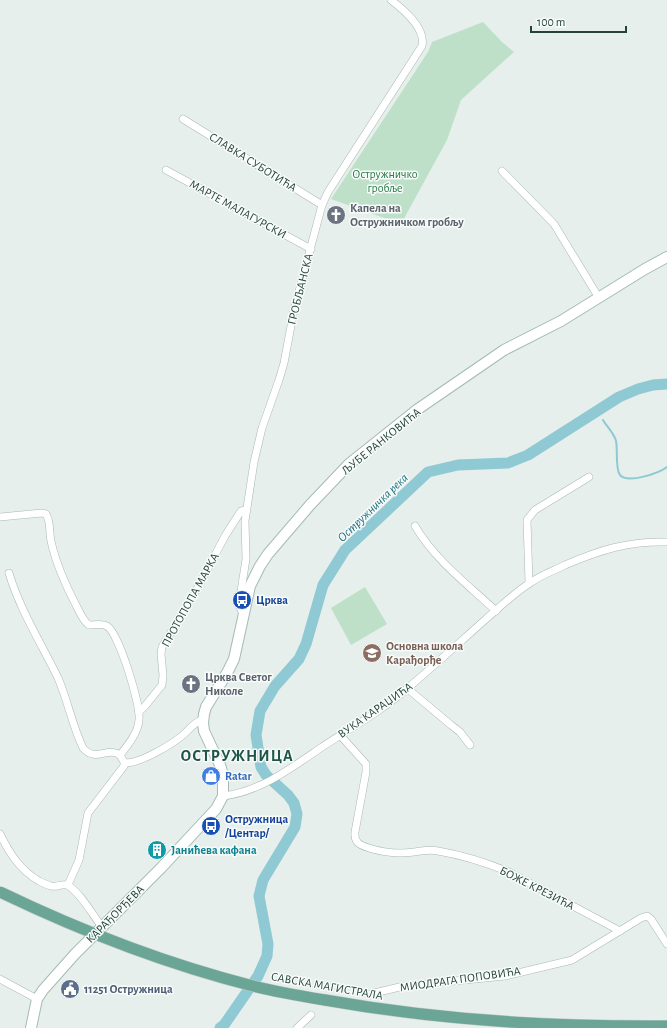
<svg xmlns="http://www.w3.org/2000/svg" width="667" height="1028" font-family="'Alegreya Sans',sans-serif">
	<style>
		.green { fill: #bfe0c8 }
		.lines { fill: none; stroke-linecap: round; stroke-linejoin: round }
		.stream { stroke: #8ec9d4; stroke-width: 2 }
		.river { stroke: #8ec9d4; stroke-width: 11 }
		.street-casing { stroke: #a8b8b2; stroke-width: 8 }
		.secondary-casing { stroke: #a4bbb3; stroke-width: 12 }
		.primary-casing { stroke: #c2cac8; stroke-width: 12 }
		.street { stroke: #fff; stroke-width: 7 }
		.secondary { stroke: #fff; stroke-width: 10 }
		.primary { stroke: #6aa596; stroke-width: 11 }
		.primary-bridge-casing { stroke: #c2cac8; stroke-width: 12; stroke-linecap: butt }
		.primary-bridge { stroke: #6aa596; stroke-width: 11 }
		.labels { text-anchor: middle; stroke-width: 3; stroke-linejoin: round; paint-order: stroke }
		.street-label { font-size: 12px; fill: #24423a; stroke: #f7fbf9 }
		.park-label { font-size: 12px; fill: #2d7a4b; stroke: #f7fbf9 }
		.worship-label { font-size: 12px; font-weight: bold; fill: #5b616d; stroke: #f7fbf9; text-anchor: start }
		.transit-label { font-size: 12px; font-weight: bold; fill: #164399; stroke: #f7fbf9; text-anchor: start }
		.education-label { font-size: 12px; font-weight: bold; fill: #785e54; stroke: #f7fbf9; text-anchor: start }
		.shop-label { font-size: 12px; font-weight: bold; fill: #366cbe; stroke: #f7fbf9; text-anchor: start }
		.culture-label { font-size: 12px; font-weight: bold; fill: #0d838f; stroke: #f7fbf9; text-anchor: start }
		.service-label { font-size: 12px; font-weight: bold; fill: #4e5e75; stroke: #f7fbf9; text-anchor: start }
		.water-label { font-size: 13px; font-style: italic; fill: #1c6f80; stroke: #f7fbf9 }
		.district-label { font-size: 16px; font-weight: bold; letter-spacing: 1px; fill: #1f5548; stroke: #f7fbf9 }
	</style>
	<rect width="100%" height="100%" fill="#e6efeb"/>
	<g class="green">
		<polygon points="483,22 502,42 514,52 461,100 447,140 401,224 331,199 428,52 432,42"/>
		<polygon points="365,587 387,624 351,645 331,608"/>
	</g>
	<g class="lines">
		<path class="stream" d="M603,420c4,7 11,13 13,21 2,9 -1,28 4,34 8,9 39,-2 47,-8"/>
		<polyline class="river" points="220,1028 224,1025 258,976 267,956 268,944 259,896 263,880 295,827 297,814 294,803 288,795 266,775 261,767 256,735 260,711 275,686 299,659 306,644 323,585 345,550 428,472 458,465 508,463 528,455 619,397 638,389 653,385 667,384"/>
		<g class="street-casing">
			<g id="street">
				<polyline points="183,119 322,205"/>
				<polyline points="166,170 311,249"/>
				<polyline points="502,171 554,224 599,298"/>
				<path d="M0,517l42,-4 4,1c5,8 3,19 5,27 5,24 15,45 26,66 3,6 6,14 12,18 6,0 13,-2 18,1 12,7 34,80 32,94 -1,13 -11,25 -19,35"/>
				<path d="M415,526c20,34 52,58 81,85"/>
				<path d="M9,573c11,37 32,70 49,105 10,23 14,47 25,70 13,15 24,-2 37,7"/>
				<polyline points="529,583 527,520 535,510 589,477"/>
				<path d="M244,613l-2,-1 -3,-8 7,-45 -1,-38 9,-59 8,-34 17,-48 5,-17 10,-53 28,-105 6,-13 94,-146c4,-18 -18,-36 -31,-46"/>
				<polyline points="408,689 451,725 460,732 470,745"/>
				<polyline points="139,712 145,706 162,685 163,675 161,654 162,647 196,591 225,536 241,511 246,510"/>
				<path d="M340,735l26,29v8l-11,60c-1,10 4,13 14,16 15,5 29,6 45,4 8,-1 16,-3 24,-1 24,4 49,12 71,21l111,59"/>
				<path d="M125,763c16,0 46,-18 58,-28 6,-5 12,-14 20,-15"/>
				<path d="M223,796c36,-4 67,-27 96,-47 30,-20 63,-38 90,-62 26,-22 51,-45 77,-68 14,-12 28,-26 44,-36 11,-8 23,-12 35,-18 35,-15 63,-24 102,-23"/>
				<path d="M0,834c10,20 20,36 39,47 4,2 8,4 12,5 6,2 12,-4 18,0 13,9 23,28 33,41"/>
				<polyline points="68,885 79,860 88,813 124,766 124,762 120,755"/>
				<polyline points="0,979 37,999"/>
				<polyline points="370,994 404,986 505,976 572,960 641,918 647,916 651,919 667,944"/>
				<polyline points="297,1028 311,1015"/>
			</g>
		</g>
		<g class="secondary-casing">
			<polyline id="secondary" points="31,1028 37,999 43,990 75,954 161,868 216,809 223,796 223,775 220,765 204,731 203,723 204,714 206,707 227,673 234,659 250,586 260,566 268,554 310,505 349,464 418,409 504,350 561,321 645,269 667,257"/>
		</g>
		<g class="primary-casing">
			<path id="primary" d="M325,1000c112,20 228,27 342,26"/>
		</g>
		<use href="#street" class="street"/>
		<use href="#secondary" class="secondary"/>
		<use href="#primary" class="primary"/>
		<g class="primary-bridge-casing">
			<path id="primary-bridge" d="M0,892c81,39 166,72 253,94 24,6 48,10 72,14"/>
		</g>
		<use href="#primary-bridge" class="primary-bridge"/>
	</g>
	<defs>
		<g id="church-disc" transform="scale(1)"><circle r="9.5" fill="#6b7280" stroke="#f7fbf9"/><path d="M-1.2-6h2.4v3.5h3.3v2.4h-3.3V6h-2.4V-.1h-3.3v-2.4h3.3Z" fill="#fff"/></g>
		<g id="bus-disc" transform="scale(1)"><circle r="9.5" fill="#1a4fb4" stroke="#f7fbf9"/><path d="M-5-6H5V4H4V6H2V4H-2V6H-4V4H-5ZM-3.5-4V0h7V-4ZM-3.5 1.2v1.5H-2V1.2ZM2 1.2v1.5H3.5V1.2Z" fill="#fff"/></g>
		<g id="school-disc" transform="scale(1)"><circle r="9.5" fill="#8d6e63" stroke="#f7fbf9"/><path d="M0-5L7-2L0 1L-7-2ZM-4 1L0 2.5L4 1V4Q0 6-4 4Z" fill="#fff"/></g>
		<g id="shop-disc" transform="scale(1)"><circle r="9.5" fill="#3f7fe0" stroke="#f7fbf9"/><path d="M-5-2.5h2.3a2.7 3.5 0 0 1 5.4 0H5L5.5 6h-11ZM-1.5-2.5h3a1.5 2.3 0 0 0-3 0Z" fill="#fff"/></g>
		<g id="building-disc" transform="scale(1)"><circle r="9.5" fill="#0f9aa8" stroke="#f7fbf9"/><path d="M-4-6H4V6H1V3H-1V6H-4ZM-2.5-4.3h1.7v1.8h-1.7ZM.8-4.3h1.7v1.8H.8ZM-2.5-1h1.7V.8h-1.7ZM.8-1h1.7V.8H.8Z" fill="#fff"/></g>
		<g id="civic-disc" transform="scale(1)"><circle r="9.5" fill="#5c6f8a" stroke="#f7fbf9"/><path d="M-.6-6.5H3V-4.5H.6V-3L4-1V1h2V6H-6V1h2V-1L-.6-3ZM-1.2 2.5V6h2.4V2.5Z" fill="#fff"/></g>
	</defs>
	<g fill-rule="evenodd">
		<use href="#church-disc" x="336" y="215"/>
		<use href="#bus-disc" x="242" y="600"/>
		<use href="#school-disc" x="372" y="653"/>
		<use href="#church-disc" x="191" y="684"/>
		<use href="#shop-disc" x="211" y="776"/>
		<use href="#bus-disc" x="211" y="826"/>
		<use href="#building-disc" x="157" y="850"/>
		<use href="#civic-disc" x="70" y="989"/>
	</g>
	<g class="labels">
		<g class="street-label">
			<text transform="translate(253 162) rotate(32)" y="4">СЛАВКА СУБОТИЋА</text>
			<text transform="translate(238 209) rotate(29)" y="4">МАРТЕ МАЛАГУРСКИ</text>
			<text transform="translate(300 289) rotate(-76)" y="4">ГРОБЉАНСКА</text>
			<text transform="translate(381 441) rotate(-39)" y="4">ЉУБЕ РАНКОВИЋА</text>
			<text transform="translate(190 600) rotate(-61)" y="4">ПРОТОПОПА МАРКА</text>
			<text transform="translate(375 710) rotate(-35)" y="4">ВУКА КАРАЏИЋА</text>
			<text transform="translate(537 888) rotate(27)" y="4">БОЖЕ КРЕЗИЋА</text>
			<text transform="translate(115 914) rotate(-45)" y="4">КАРАЂОРЂЕВА</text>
			<text transform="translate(460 979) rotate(-8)" y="4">МИОДРАГА ПОПОВИЋА</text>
			<text transform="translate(327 986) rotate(10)" y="4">САВСКА МАГИСТРАЛА</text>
		</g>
		<g class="park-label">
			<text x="385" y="178">Остружничко<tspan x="385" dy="14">гробље</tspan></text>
		</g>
		<g class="worship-label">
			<text x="350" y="212">Капела на<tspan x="350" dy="14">Остружничком гробљу</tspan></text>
			<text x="205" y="681">Црква Светог<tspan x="205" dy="14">Николе</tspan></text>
		</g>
		<g class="transit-label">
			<text x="256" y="604">Црква</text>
			<text x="225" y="823">Остружница<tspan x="225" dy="14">/Центар/</tspan></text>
		</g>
		<g class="education-label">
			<text x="386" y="650">Основна школа<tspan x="386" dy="14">Карађорђе</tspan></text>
		</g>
		<g class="shop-label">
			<text x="225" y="780">Ratar</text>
		</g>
		<g class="culture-label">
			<text x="171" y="854">Јанићева кафана</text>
		</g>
		<g class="service-label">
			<text x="84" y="993">11251 Остружница</text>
		</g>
		<g class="water-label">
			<text transform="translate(372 507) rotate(-44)" y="5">Остружничка река</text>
		</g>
		<g class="district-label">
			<text x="237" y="761">ОСТРУЖНИЦА</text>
		</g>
	</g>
	<path d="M531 26v6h95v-6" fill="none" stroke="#24423a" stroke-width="2"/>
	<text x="537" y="26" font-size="12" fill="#24423a" stroke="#f7fbf9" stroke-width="3" paint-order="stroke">100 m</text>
</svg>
